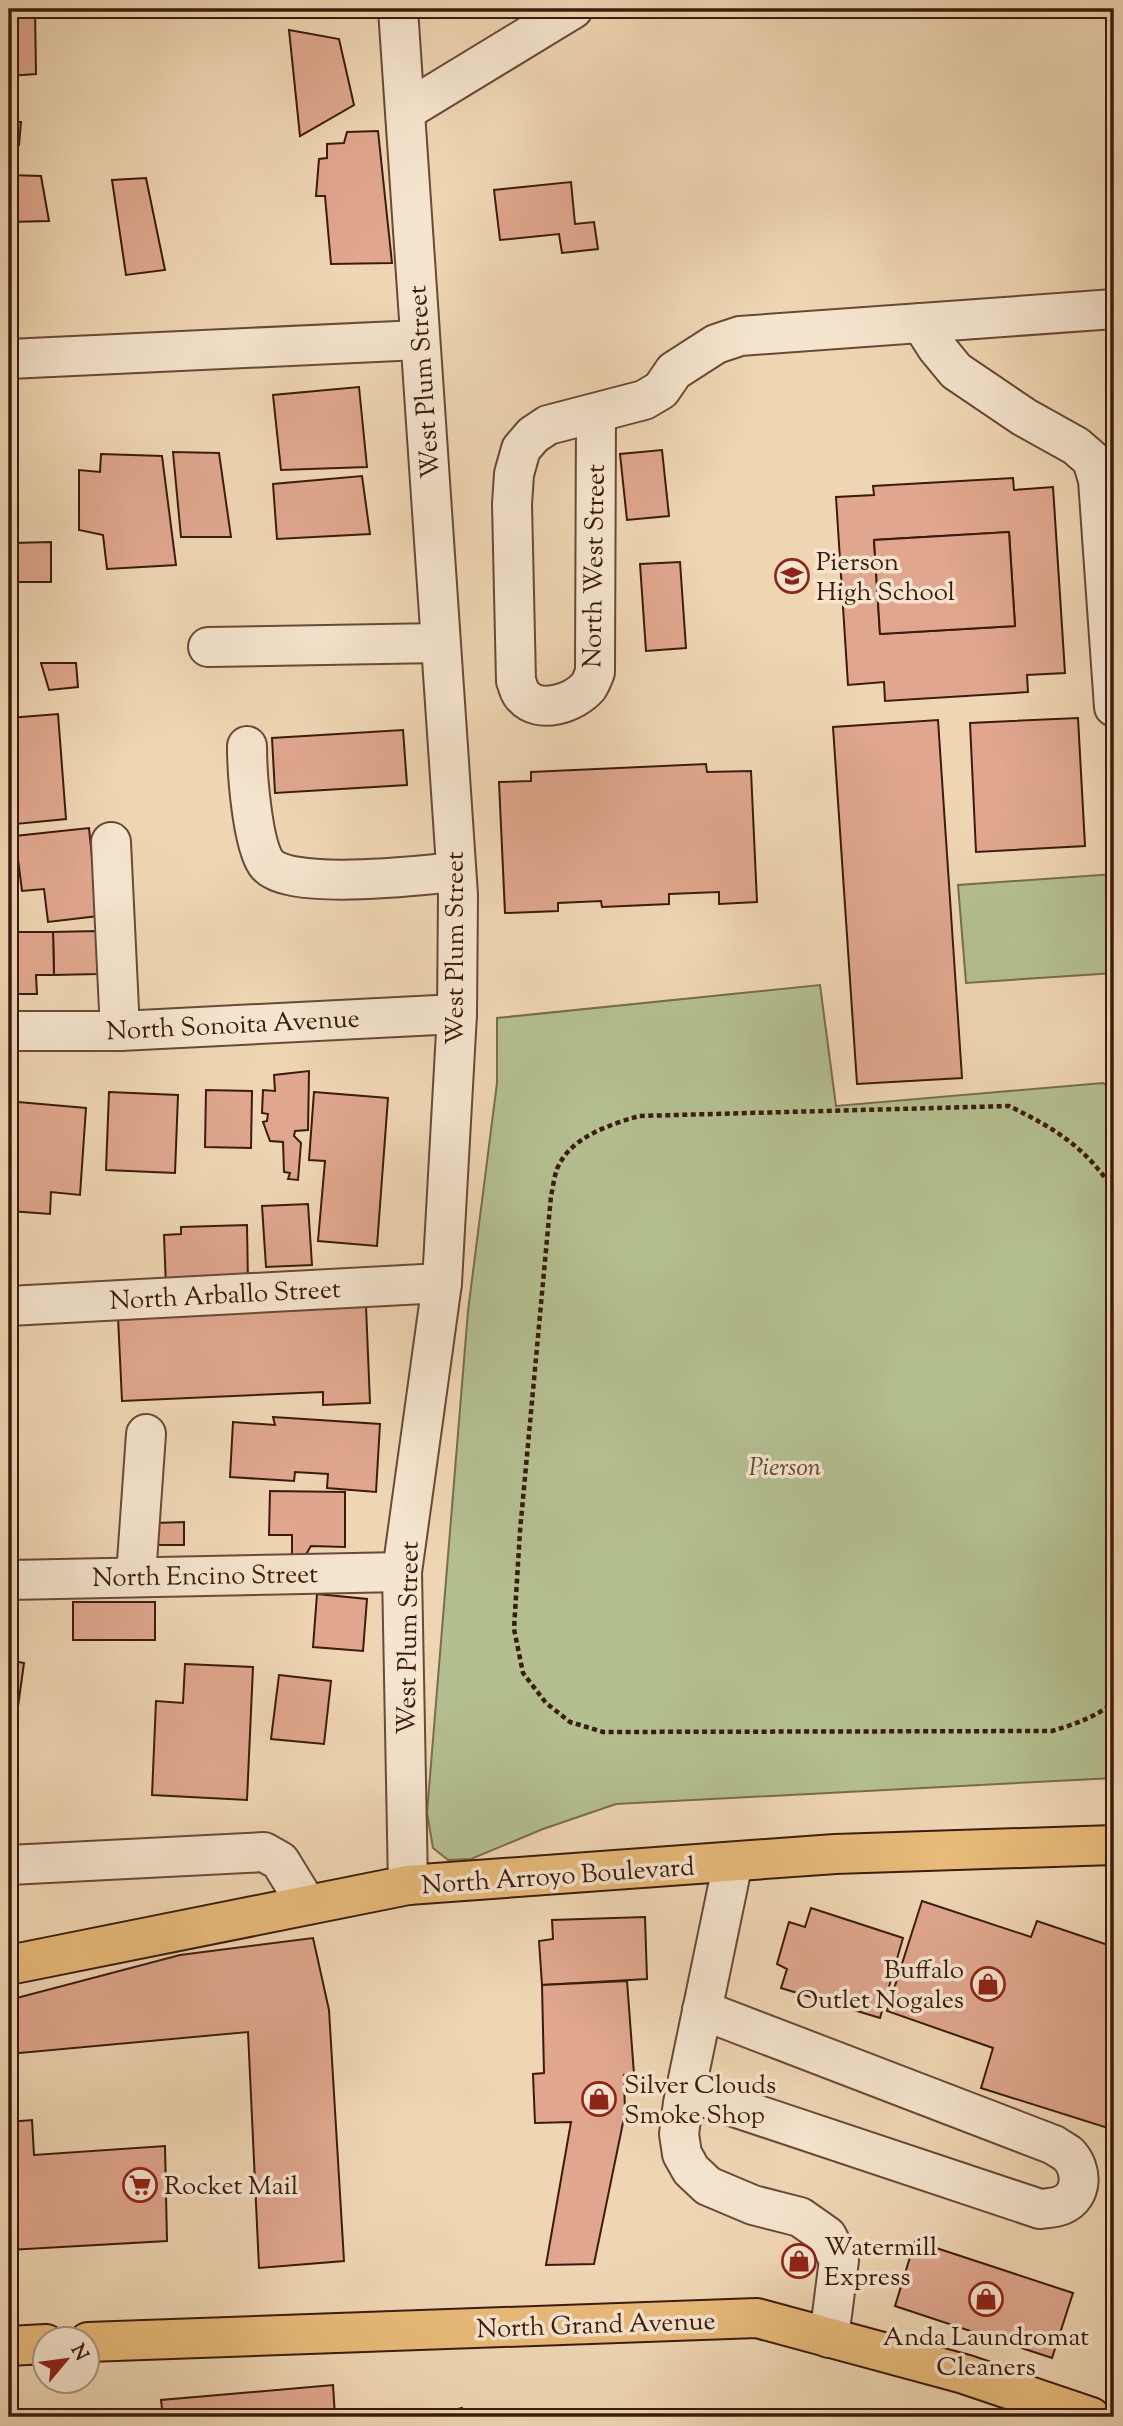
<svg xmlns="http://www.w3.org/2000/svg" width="1123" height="2426" font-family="'Sorts Mill Goudy',serif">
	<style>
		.green { fill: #b4bf90; stroke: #786d4e; stroke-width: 2 }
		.building { fill: #e0a78e; stroke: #3c1b0d; stroke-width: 2; fill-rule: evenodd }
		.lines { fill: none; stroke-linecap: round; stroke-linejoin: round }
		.minor-casing { stroke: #694a36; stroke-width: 42 }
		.major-casing { stroke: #3c1b0d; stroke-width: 42 }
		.path { stroke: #3c1b0d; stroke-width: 4.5; stroke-dasharray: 5 3.5; stroke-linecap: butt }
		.minor { stroke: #f5e4ce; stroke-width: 38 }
		.major { stroke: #e8bb7a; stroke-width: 38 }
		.labels { text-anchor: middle; stroke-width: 7; stroke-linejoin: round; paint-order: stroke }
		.street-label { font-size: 26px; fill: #3c1b0d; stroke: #f5e4ce }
		.poi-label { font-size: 26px; fill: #3c1b0d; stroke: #f5e4ce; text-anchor: start }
		.park-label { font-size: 26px; font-style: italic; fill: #604c34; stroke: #f5e4ce }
	</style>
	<rect width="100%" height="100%" fill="#efd6b3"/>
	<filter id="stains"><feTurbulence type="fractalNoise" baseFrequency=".00286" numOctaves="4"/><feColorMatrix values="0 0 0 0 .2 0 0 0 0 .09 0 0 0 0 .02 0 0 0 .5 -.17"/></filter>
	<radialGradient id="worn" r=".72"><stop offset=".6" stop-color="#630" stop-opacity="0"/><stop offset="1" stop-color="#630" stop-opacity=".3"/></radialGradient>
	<g class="green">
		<polygon points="1114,874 1114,973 966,983 958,885"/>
		<polygon points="820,985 836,1106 1103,1083 1114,1090 1114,1778 616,1804 543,1829 471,1859 448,1860 433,1848 427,1813 468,1311 497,1083 497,1018"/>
	</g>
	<g class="building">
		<polygon points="9,9 35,9 36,74 9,76"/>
		<polygon points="289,30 339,39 354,105 300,136"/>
		<polygon points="9,122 21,122 19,145 9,145"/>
		<polygon points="378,131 392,263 331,264 325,196 316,196 319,159 327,158 327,144 344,143 347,132"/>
		<polygon points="9,175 41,176 49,221 9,222"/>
		<polygon points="146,178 165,270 126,275 112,180"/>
		<polygon points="571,182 575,224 594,222 598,249 562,253 559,234 500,240 494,190"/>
		<polygon points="359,387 367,467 281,470 273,395"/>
		<polygon points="662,450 669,516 627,520 620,454"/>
		<polygon points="173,452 219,453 231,537 181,537"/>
		<polygon points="101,454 162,456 176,565 107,569 103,535 79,530 79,470 100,472"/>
		<polygon points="362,476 370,534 277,539 273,484"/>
		<path d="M1013,478l1,12 39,-3 12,186 -38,2 1,17 -143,9 -1,-19 -36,3 -12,-188 38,-2 -1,-9zM1009,532l6,94 -135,8 -6,-94z"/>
		<polygon points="1009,532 1015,626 880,634 874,540"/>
		<polygon points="51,542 51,582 12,582 12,543"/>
		<polygon points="680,562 686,648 646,651 640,564"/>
		<polygon points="41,663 76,663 78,687 49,690"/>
		<polygon points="58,714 66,819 16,824 11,759 9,760 9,718"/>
		<polygon points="1078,718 1085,846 976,852 970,723"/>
		<polygon points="938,720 962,1078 857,1084 833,727"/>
		<polygon points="403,730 407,785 275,793 272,738"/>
		<polygon points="706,764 707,772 751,771 757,902 719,904 719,892 669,894 669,904 602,907 601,901 558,903 558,911 505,913 499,782 531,781 531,772"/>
		<polygon points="89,828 98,916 48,922 44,889 22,891 15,836"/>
		<polygon points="97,931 98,974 54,975 53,932"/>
		<polygon points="9,932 53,932 54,975 36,975 37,994 11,994"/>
		<polygon points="309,1071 308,1130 295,1131 294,1136 301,1143 298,1180 288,1179 290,1173 284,1172 283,1142 270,1141 263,1122 267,1121 268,1114 262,1113 263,1090 275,1091 274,1075"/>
		<polygon points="206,1090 252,1091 251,1148 205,1147"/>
		<polygon points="9,1092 14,1092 12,1144 9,1144"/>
		<polygon points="109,1092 178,1095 175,1173 106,1170"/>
		<polygon points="314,1092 388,1098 377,1246 318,1241 325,1161 309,1160"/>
		<polygon points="18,1102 86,1108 80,1195 51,1192 50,1214 10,1211"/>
		<polygon points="308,1204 312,1265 266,1267 262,1206"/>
		<polygon points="247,1225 248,1285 166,1287 164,1235 181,1234 181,1227"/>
		<polygon points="366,1306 370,1403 323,1405 323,1392 122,1401 118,1317"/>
		<polygon points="273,1417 380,1424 376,1492 327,1488 328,1474 295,1472 294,1481 230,1477 233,1422 275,1425"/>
		<polygon points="270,1491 345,1492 345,1547 311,1546 305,1556 292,1556 292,1535 269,1535"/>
		<polygon points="184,1522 184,1545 156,1545 155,1523"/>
		<polygon points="317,1594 367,1599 363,1651 313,1647"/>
		<rect x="73" y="1602" width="82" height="38"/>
		<polygon points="9,1660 24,1663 11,1757 9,1757"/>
		<polygon points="185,1664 253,1667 247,1800 152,1795 156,1701 183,1703"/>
		<polygon points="279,1675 331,1681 324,1744 271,1739"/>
		<polygon points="922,1901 1031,1937 1037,1921 1114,1947 1114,2130 981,2088 993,2048 887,2011"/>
		<polygon points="811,1908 903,1938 880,2018 781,1988 787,1969 777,1964 789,1922 805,1927"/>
		<polygon points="645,1917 647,1979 542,1985 539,1941 553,1939 552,1920"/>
		<polygon points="313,1938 329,2010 344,2261 259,2268 248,2032 9,2054 9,2000 180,1955"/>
		<polygon points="627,1981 634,2074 624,2075 625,2113 594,2264 546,2265 571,2122 535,2123 533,2074 544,2073 542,1985"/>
		<polygon points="32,2120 34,2155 165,2146 167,2241 9,2250 9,2122"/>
		<polygon points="915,2241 1073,2293 1052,2358 895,2306"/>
		<polygon points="333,2385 335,2417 163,2417 161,2400"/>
		<polygon points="462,2408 464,2417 426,2417"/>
	</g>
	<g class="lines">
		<g class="minor-casing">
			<g id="minor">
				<polyline points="398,9 458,895 457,1014 442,1283 402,1572 408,1885"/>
				<polyline points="407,110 573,9"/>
				<polyline points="921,323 937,348 956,371 1024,417 1076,446 1092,460 1098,480 1114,707"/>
				<polyline points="9,359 419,340"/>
				<path d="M596,414l-1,258c-2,5 -4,11 -7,15 -14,16 -49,28 -65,9 -4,-3 -5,-11 -7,-15l-4,-177 2,-30 7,-25 12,-14 15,-10 96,-25 17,-10 13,-19 42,-27 24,-8 374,-27"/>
				<polyline points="208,647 440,643"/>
				<path d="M247,746c0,26 5,96 19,117 19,29 155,12 190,9"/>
				<polyline points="111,842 120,1031"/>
				<polyline points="9,1031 120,1031 457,1014"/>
				<polyline points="9,1306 442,1283"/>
				<polyline points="136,1576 146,1434"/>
				<polyline points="9,1580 402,1572"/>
				<polyline points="733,1862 683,2103 679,2134 682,2154 691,2170 708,2186 753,2205 800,2217 827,2236 839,2260 829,2338"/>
				<polyline points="9,1865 264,1852 280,1861 307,1905"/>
				<path d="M686,2091l354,118c7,-1 15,-1 22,-4 21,-9 21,-36 6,-51 -4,-3 -10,-6 -14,-9l-352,-135"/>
			</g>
		</g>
		<g class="major-casing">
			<g id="major">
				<polyline points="9,1965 408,1885 835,1854 1114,1845"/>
				<polyline points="88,2342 757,2318 964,2374 1091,2417"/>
				<polyline points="9,2346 46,2344"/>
			</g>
		</g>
		<path class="path" d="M1114,1191c-28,-44 -60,-63 -105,-85l-370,10c-30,9 -69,21 -82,53 -3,8 -4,19 -6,27l-31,335 -6,98 9,44 23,30 24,19 33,10 449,-1c23,-7 44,-14 62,-29"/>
		<use href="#minor" class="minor"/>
		<use href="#major" class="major"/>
	</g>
	<defs>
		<g id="school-ring" transform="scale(1.75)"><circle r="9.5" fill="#f5e4ce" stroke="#8f2418" stroke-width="1.5"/><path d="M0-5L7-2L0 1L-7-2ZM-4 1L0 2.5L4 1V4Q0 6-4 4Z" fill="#8f2418"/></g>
		<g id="shop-ring" transform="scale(1.75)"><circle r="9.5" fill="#f5e4ce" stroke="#8f2418" stroke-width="1.5"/><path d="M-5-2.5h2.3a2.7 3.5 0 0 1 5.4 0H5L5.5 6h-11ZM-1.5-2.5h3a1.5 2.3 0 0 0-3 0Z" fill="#8f2418"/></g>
		<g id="supermarket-ring" transform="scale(1.75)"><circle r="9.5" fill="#f5e4ce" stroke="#8f2418" stroke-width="1.5"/><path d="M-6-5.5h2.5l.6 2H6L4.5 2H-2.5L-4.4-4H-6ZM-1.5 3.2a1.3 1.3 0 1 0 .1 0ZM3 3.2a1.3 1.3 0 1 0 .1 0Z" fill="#8f2418"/></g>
	</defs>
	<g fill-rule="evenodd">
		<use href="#school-ring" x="792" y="576"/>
		<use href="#shop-ring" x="988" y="1984"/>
		<use href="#shop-ring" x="599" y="2099"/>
		<use href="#supermarket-ring" x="140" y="2185"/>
		<use href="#shop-ring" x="799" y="2261"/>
		<use href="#shop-ring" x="986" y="2299"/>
	</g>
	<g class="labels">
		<g class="street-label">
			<text transform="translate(423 382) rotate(-94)" y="9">West Plum Street</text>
			<text transform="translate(593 566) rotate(-89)" y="9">North West Street</text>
			<text transform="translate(454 948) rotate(-90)" y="9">West Plum Street</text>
			<text transform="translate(233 1024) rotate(-3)" y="9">North Sonoita Avenue</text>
			<text transform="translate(225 1294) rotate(-3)" y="9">North Arballo Street</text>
			<text transform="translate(205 1575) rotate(-1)" y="9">North Encino Street</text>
			<text transform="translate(407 1638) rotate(-89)" y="9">West Plum Street</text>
			<text transform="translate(558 1875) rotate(-4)" y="9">North Arroyo Boulevard</text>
			<text transform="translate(596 2324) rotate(-2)" y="9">North Grand Avenue</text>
		</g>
		<g class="poi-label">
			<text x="816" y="570">Pierson<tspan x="816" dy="30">High School</tspan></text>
			<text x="964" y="1978" text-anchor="end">Buffalo<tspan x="964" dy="30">Outlet Nogales</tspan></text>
			<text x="624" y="2093">Silver Clouds<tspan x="624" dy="30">Smoke Shop</tspan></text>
			<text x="164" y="2194">Rocket Mail</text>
			<text x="824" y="2255">Watermill<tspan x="824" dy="30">Express</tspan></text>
			<text x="986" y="2345" text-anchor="middle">Anda Laundromat<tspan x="986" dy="30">Cleaners</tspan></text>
		</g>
		<g class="park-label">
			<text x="785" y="1475">Pierson</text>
		</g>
	</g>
	<rect width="1123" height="2426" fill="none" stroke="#efd6b3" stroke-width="35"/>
	<rect x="10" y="10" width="1102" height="2405" fill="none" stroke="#3c1b0d" stroke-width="3.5"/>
	<rect x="18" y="18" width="1088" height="2391" fill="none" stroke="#3c1b0d" stroke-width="2"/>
	<g transform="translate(66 2360) rotate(61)"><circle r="33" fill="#f5e4ce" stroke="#ab9481" stroke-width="2"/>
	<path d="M0-5L12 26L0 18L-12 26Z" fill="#8f2418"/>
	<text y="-10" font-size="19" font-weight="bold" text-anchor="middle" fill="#3c1b0d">N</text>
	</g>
	<rect width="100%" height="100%" filter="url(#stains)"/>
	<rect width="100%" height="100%" fill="url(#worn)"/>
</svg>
